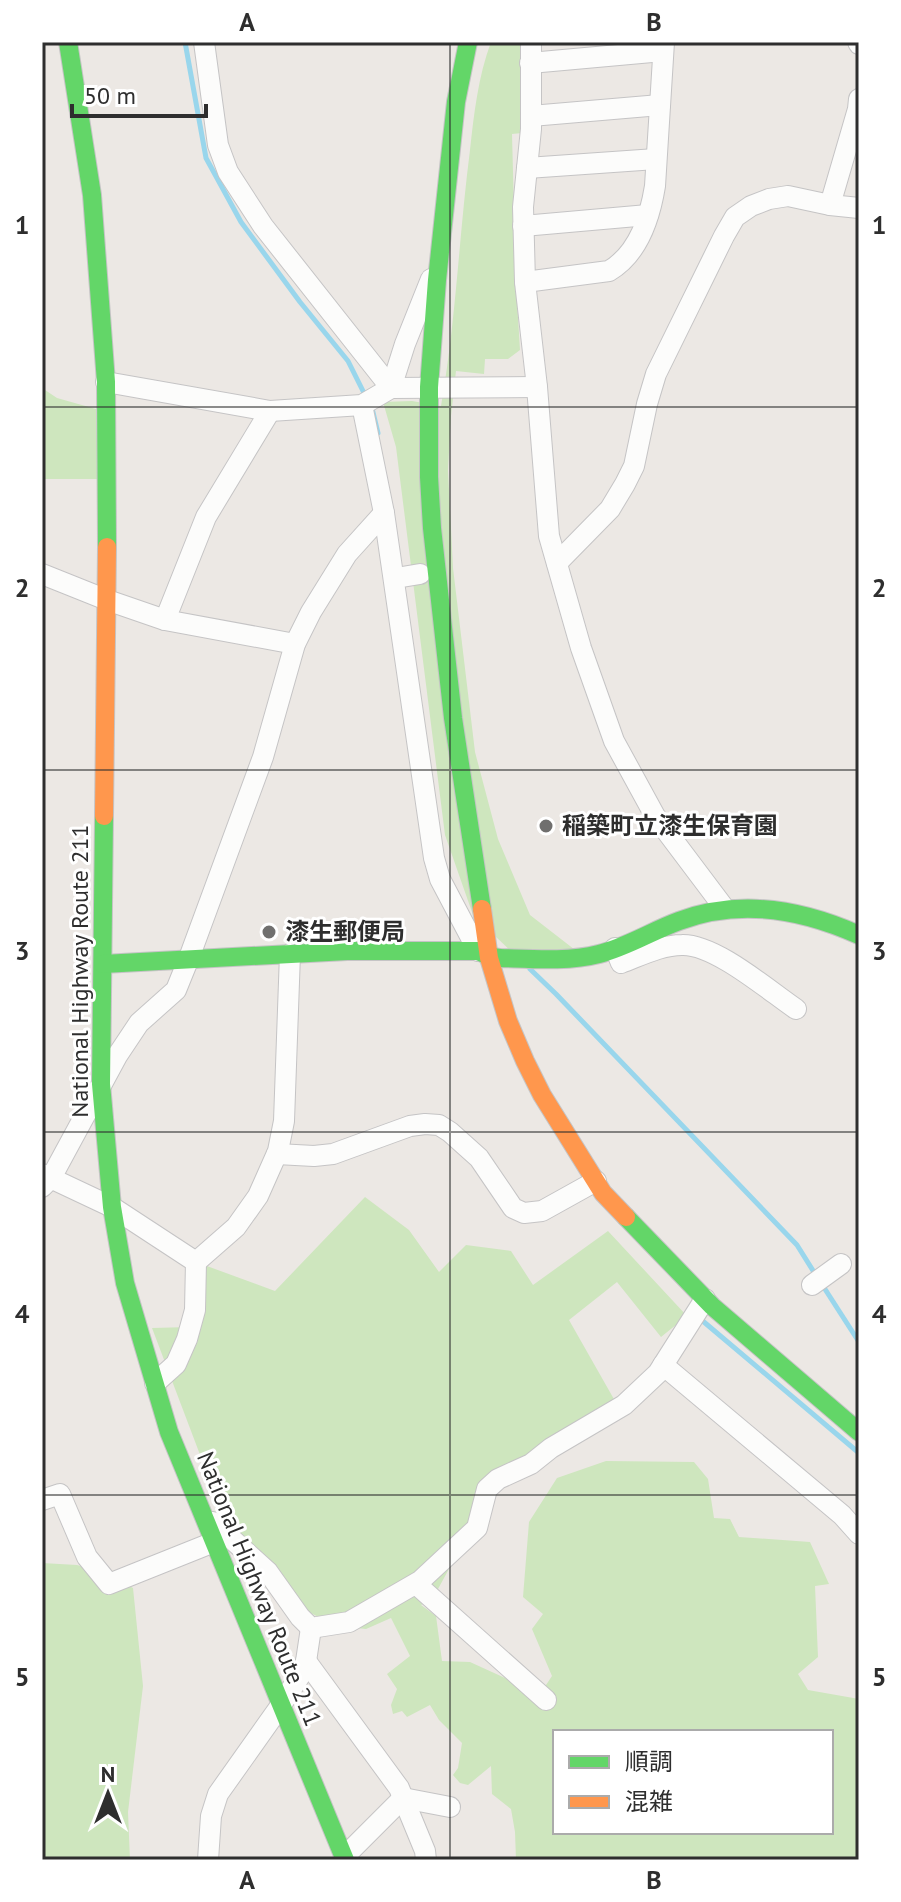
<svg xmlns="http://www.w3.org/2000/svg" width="901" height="1902" font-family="'PT Sans','Noto Sans JP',sans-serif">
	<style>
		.green { fill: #cee6be; fill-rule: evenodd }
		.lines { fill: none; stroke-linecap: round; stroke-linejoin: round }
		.stream { stroke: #99d6ec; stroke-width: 5 }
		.street-casing { stroke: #c5c4c5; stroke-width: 22 }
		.fast-casing { stroke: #c5c4c5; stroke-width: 20 }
		.slow-casing { stroke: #c5c4c5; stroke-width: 20 }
		.street { stroke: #fcfcfb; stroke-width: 20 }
		.fast { stroke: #63d668; stroke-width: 18 }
		.slow { stroke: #ff974d; stroke-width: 18 }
		.grid { fill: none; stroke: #2e2e2e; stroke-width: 2; stroke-opacity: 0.55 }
		.poi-dot { fill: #706f6e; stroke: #fff; stroke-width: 3 }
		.labels { text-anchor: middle; stroke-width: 6; stroke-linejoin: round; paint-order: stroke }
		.poi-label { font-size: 24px; font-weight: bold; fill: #2e2e2e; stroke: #fff; text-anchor: start }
		.street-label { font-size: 24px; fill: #2e2e2e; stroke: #fff }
		.neatline { fill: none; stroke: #2e2e2e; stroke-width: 3 }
		.grid-label { font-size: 26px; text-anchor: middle; font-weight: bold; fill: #2e2e2e }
	</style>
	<rect width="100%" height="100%" fill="#ece8e4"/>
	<g class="green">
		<path d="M491,42h31l-1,6 1,85 -10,1 4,151 4,65 -12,9h-23l-1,15 -28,-3 -5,45 -3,54 5,98 22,184 23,87 32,76 49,38 -65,1 -41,-39 -28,-80 -49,-388 -13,-45 29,-1 29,5c15,-85 18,-171 29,-256 4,-36 8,-73 21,-108z"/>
		<polygon points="42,388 57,398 96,409 98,479 42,479"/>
		<path d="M365,1197l44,33 30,42 27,-27 45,6 22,34 75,-54 79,85 -26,21 -44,-55 -48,38 50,88 -121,71 -66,121 -11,5 15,11 6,45 28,1 70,32 12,-18 -20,-47 11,-15 -20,-17 6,-75 28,-44 49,-17 88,1 14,17 6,39 16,1 9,18 71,5 19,42 -14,2 3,71 -20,17 10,16 51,9v161h-343l-1,-28 -4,-23 -19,-15 -1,-28 -23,19 -8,-2 -7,-8 5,-7 4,-25 -23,-23 -9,-15 -23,12 -5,-6 -9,3 -2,-9 6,-16 -10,-15 23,-18 -19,-38 -25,11 -30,-3 -37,-19 -72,-81 -75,-198 38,-1 6,-65 79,29zM555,1732h276v100h-276z"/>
		<polygon points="42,1563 77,1565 106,1574 133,1588 143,1686 128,1812 130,1860 42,1860"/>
	</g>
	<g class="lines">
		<g class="stream">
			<polyline points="185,42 206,158 241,222 300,302 348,361 365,395"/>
			<polyline points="372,408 378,433"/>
			<polyline points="530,969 556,994 797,1245 817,1277"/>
			<polyline points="823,1286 859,1342"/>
			<polyline points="698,1317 859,1453"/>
		</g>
		<g class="street-casing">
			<g id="street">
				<polyline points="204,42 218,145 228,172 263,226 391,388"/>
				<polyline points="531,42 531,129 523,207 525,282 537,387 549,536 581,648 614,741 655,816 725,909"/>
				<polyline points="858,42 859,44"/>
				<polyline points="530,63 663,51"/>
				<polyline points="531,116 660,105"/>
				<polyline points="527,168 656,159"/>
				<polyline points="830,205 858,109 859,99"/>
				<polyline points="523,226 648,215"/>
				<path d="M525,282l84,-11c29,-17 41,-54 46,-85l9,-144"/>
				<polyline points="106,382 270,411 362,405 391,388 537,387"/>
				<polyline points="391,388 405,344 431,279"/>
				<polyline points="362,405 384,513 434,858 440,879 478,951"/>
				<polyline points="557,563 610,509 625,484 634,466 647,404 656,374 724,236 735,217 751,206 769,199 788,196 830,205 859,208"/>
				<polyline points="42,574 107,600 165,620 295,644"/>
				<polyline points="402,577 420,574"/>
				<polyline points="165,620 206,517 270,411"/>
				<path d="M615,948l6,15c19,-7 40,-18 61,-18 33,-1 86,45 114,64"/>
				<polyline points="277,1154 314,1156 333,1154 410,1126 425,1124 439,1125 450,1132 479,1158 513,1208 524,1213 542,1211 596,1181"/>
				<polyline points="42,1174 112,1207 196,1262 195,1310 187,1339 176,1364 155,1383"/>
				<polyline points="42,1187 51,1178 117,1056 139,1023 176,990 189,958 263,757 295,644 311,612 347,554 384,513"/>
				<polyline points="196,1262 236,1227 258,1196 278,1151 284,1121 290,954"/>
				<polyline points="812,1285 841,1264"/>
				<polyline points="663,1365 842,1515 859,1534"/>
				<polyline points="42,1500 60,1494 87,1557 109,1584 214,1542"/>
				<polyline points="213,1522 268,1572 300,1617 311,1628 349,1622 420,1581 477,1528 487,1489 498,1479 531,1464 551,1448 624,1405 658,1373 705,1299"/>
				<polyline points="416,1584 546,1700"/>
				<polyline points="306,1661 399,1788 425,1851 426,1860"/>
				<polyline points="344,1857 403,1798 450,1807"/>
				<polyline points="208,1860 211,1816 218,1794 281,1705 305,1668 311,1628"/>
			</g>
		</g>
		<g class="fast-casing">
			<g id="fast">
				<polyline points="68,42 92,195 106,382 107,547"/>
				<polyline points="468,42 456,102 437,280 429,387 429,477 432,528 453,718 482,909"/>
				<polyline points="104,816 101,1084 112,1207 125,1283 169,1432 345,1860"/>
				<path d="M103,964l244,-13h131l11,5 11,2c32,1 68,4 99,-4 28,-7 53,-23 80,-33 61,-23 122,-12 180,14"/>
				<polyline points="626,1217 712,1306 859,1432"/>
			</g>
		</g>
		<g class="slow-casing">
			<g id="slow">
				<polyline points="104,816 107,547"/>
				<polyline points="482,909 489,958 508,1021 525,1061 542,1095 603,1193 626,1217"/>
			</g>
		</g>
		<use href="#street" class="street"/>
		<use href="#fast" class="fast"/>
		<use href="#slow" class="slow"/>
	</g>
	<path class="grid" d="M450,42v1818M42,407h817M42,770h817M42,1132h817M42,1495h817"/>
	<g class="poi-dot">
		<circle cx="546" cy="826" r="8"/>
		<circle cx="269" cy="932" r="8"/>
	</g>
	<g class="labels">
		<g class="poi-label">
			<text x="562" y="834">稲築町立漆生保育園</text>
			<text x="285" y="940">漆生郵便局</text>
		</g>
		<g class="street-label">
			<text transform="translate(80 971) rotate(-90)" y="8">National Highway Route 211</text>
			<text transform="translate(259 1589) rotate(68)" y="8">National Highway Route 211</text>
		</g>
	</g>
	<rect width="901" height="1902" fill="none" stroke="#ffffff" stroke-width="88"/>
	<rect x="553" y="1730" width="280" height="104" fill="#ffffff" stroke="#ababab" stroke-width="2"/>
	<rect x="569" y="1756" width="40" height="12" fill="#63d668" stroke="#ababab" stroke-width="2"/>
	<text x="625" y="1770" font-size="24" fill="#2e2e2e">順調</text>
	<rect x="569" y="1796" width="40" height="12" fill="#ff974d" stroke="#ababab" stroke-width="2"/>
	<text x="625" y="1810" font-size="24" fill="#2e2e2e">混雑</text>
	<g transform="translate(108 1794)" stroke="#ffffff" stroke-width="6" paint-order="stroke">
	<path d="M0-6L14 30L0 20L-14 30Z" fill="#2e2e2e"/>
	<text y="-12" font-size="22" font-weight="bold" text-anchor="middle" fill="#2e2e2e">N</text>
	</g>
	<path d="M72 104v12h134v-12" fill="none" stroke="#2e2e2e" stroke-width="4"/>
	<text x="84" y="104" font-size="24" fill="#2e2e2e" stroke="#ffffff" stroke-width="6" paint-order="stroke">50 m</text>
	<rect x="44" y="44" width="813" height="1814" class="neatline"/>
	<g class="grid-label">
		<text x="247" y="31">A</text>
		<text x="654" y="31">B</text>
		<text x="22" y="234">1</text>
		<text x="879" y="234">1</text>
		<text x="22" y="597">2</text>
		<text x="879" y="597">2</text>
		<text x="22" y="960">3</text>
		<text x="879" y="960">3</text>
		<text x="22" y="1323">4</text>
		<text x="879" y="1323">4</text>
		<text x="22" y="1686">5</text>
		<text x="879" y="1686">5</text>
		<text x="247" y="1889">A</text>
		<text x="654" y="1889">B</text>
	</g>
</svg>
